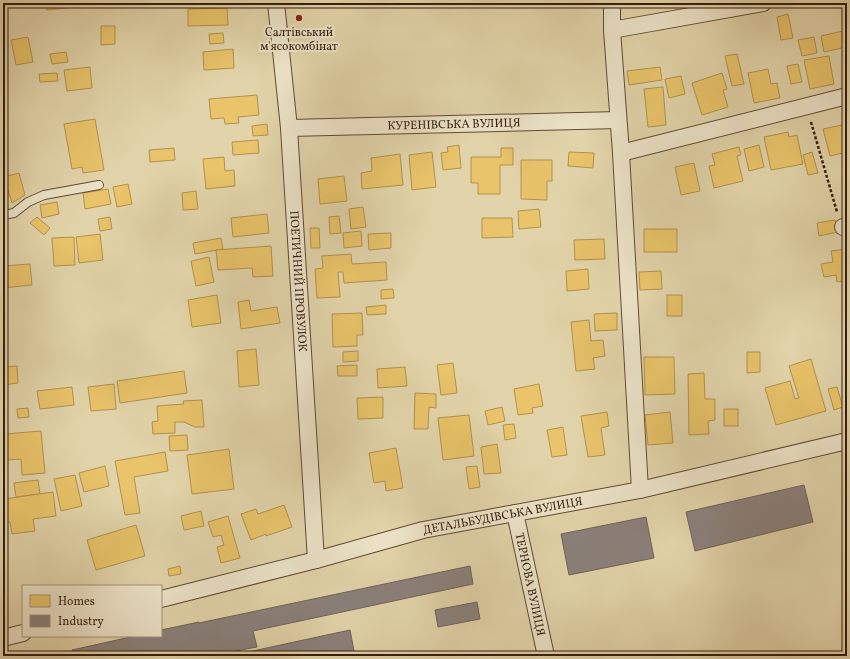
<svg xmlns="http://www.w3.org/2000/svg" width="850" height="659" font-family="Vollkorn,serif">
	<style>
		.homes { fill: #e9c46a; stroke: #b3924e }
		.industry { fill: #8a817c; stroke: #70635b }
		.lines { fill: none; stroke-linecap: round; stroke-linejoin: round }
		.service-casing { stroke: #604b35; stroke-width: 10 }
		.minor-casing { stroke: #604b35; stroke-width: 18 }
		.path { stroke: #341d0e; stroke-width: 2.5; stroke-dasharray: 3 2; stroke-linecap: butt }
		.service { stroke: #ece3c8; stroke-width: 8 }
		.minor { stroke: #ece3c8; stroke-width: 16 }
		.poi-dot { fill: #8f2418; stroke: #ece3c8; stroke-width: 1.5 }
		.labels { text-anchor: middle; stroke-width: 4; stroke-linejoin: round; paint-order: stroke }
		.poi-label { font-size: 12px; fill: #341d0e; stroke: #ece3c8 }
		.street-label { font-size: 12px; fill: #341d0e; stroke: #ece3c8 }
	</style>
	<rect width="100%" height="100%" fill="#e2d4aa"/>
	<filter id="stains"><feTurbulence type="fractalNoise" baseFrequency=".005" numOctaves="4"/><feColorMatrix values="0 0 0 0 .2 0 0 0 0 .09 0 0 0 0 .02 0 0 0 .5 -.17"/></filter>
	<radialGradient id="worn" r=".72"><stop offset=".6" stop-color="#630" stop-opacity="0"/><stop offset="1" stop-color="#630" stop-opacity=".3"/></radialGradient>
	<g class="homes">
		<polygon points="46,3 75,3 75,7 47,10"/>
		<polygon points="227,8 228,25 188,26 188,9"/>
		<polygon points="788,14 793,38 781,40 777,17"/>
		<polygon points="101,26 115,26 115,44 101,45"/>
		<polygon points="843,31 846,47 824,52 821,36"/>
		<polygon points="223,33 224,43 210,44 209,34"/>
		<polygon points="28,37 33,62 16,65 11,40"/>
		<polygon points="814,37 817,53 802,56 798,40"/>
		<polygon points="233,49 234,68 204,70 203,52"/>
		<polygon points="66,52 68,62 52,64 50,54"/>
		<polygon points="737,54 744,84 732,86 725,56"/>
		<polygon points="829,56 834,84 810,89 804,60"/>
		<polygon points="798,64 802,82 791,84 787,66"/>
		<polygon points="90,67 92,88 67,91 64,70"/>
		<polygon points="660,67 662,80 629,85 627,71"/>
		<polygon points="768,69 771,84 777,83 780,98 754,103 748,73"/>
		<polygon points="57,73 58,81 40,82 39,74"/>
		<polygon points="722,73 727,89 723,90 728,107 702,115 692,83"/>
		<polygon points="681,76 685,94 669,98 665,79"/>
		<polygon points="663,87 666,125 648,127 644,89"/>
		<polygon points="257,95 259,115 238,117 239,123 225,124 224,118 211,119 209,99"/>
		<polygon points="95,119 104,170 83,173 82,167 72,169 64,124"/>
		<polygon points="267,124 268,135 253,136 252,126"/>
		<polygon points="842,125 847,146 847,152 830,156 823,129"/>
		<polygon points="788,132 789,137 797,135 803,164 771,170 764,137"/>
		<polygon points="258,140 259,153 233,155 232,142"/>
		<polygon points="459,145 461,168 443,170 441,153 448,152 447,147"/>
		<polygon points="759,145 764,167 749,171 744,149"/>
		<polygon points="739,147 741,155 737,156 743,181 714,188 709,166 715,165 712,154"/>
		<polygon points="174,148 175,160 150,162 149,150"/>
		<polygon points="501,148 513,148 513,165 500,165 500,194 478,194 478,183 471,183 471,157 501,157"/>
		<polygon points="432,152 436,187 412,190 409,155"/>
		<polygon points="569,152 594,153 593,168 568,166"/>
		<polygon points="812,152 818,173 808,175 803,155"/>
		<polygon points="400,154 403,185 362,189 361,173 372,171 371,158"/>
		<polygon points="224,157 225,171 234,170 235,186 206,189 203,159"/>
		<polygon points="521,160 552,160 552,181 547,181 547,200 521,199"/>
		<polygon points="694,163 700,191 681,195 675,167"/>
		<polygon points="19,173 25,195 12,203 4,177"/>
		<polygon points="344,176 347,201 320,204 318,179"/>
		<polygon points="128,184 132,204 117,207 113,187"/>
		<polygon points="108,189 111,204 85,209 83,193"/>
		<polygon points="196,191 198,209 183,210 182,193"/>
		<polygon points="57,202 59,214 42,218 40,205"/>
		<polygon points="363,207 366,227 351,229 349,209"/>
		<polygon points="539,209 541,227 519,229 518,211"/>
		<polygon points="267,214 269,233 233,237 231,218"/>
		<polygon points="339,216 341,233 330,234 329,217"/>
		<polygon points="37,217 50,228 44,235 30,223"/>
		<polygon points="110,217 112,229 100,231 98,219"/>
		<polygon points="482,218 512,218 513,237 482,238"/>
		<polygon points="835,220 838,232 819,236 817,223"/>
		<polygon points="310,228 319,228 320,248 311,248"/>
		<rect x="644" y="229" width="33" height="23"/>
		<polygon points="361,231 362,246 344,248 343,233"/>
		<polygon points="391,233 391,248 369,250 368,234"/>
		<polygon points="100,234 103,260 79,263 76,237"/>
		<polygon points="74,237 75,265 54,266 52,238"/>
		<polygon points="221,238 223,249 195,254 193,243"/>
		<polygon points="604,239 605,259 575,260 574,240"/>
		<polygon points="271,246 273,276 253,277 252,268 218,270 216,250"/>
		<polygon points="847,249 847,280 837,282 836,275 824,277 821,264 833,262 831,251"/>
		<polygon points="351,254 352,264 386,262 387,280 344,283 343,272 338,272 340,297 317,298 315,269 323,268 322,256"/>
		<polygon points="209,257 214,282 196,286 191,261"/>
		<polygon points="30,264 32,285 3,288 3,266"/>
		<polygon points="588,269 589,289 567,291 566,271"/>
		<polygon points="661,271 662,289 640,290 639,272"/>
		<polygon points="393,289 394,298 381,299 381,290"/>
		<polygon points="217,295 221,323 192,327 188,300"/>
		<rect x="667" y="295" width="15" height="21"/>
		<polygon points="249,300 251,311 277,307 280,323 241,329 238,302"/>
		<polygon points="386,305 386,314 367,315 366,307"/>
		<polygon points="362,313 363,335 357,335 357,346 333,347 332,314"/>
		<polygon points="617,313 617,330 595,331 594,314"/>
		<polygon points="589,320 591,341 603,340 605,356 593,358 595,369 576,371 571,322"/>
		<polygon points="256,349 259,385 239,387 237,351"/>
		<polygon points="358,351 358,361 343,362 343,352"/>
		<polygon points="747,352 760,352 760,372 747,373"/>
		<polygon points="644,357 674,357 675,394 645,395"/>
		<polygon points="811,359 826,411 776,425 765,388 790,381 795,399 799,398 789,366"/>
		<polygon points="453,363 457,393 441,395 437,365"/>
		<polygon points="357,365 357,376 338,376 337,366"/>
		<polygon points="17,366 18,383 3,385 3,367"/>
		<polygon points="405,367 407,386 378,388 377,369"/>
		<polygon points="184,371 187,393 120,403 117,381"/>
		<polygon points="704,373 705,399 715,399 715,420 708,421 709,434 689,435 688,374"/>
		<polygon points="114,384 116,409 91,411 88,387"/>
		<polygon points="539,384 543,406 532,408 533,413 518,415 514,389"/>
		<polygon points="72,387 74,405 40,409 37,391"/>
		<polygon points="837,387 843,407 834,410 828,389"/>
		<polygon points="415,393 436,394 436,408 429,407 428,429 414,429"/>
		<polygon points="383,397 383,418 358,419 357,398"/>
		<polygon points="202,400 204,427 195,427 184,422 175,422 175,433 153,434 152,422 158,421 157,406 184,404 183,401"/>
		<polygon points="502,407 505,421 488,425 485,411"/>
		<polygon points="28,408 29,417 18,418 17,409"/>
		<rect x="724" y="409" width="14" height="17"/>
		<polygon points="607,412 609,426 601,428 605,455 588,457 581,416"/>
		<polygon points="670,412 673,443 648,445 645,415"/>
		<polygon points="469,415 474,456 443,460 438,418"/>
		<polygon points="514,424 516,438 505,440 503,425"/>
		<polygon points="563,427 567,455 552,457 547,430"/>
		<polygon points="41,431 45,473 22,475 21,459 7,460 5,434"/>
		<polygon points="187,435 188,450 170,451 169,436"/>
		<polygon points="497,444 501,473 484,474 481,447"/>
		<polygon points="396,448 403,488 386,491 385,481 374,483 369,453"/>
		<polygon points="229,449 234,489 192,494 187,455"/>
		<polygon points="165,452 168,471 134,477 140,513 125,515 115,461"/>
		<polygon points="105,466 109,486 84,492 79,473"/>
		<polygon points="477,466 480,487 469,489 466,467"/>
		<polygon points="75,475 82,506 61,511 54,479"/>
		<polygon points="38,480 40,494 16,497 14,483"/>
		<polygon points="53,492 56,516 33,519 35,531 12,534 10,522 7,522 4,499"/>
		<polygon points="284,505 292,527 266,536 266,534 251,540 241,514 256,509 258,514"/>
		<polygon points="201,511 204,526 184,530 181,516"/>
		<polygon points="228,516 240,558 221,563 217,547 224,545 221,535 213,537 208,522"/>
		<polygon points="136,525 145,556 96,570 87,540"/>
		<polygon points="180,566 181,574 169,576 168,569"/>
	</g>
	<g class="industry">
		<polygon points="804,485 813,522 695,551 686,512"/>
		<polygon points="646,517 654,558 569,575 561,534"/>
		<polygon points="470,566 473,584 253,631 257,647 209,656 73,656 72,650 135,636 161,636 161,630 199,622 199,623"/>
		<polygon points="477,602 480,619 438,627 435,610"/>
		<polygon points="350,630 355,656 249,656 248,652"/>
	</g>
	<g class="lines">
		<g class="service-casing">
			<polyline id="service" points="3,215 14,213 28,202 44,195 99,185"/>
		</g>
		<g class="minor-casing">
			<g id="minor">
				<path id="s1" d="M276,3l13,125 27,432"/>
				<polyline points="612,3 612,30 621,153 640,490"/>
				<polyline points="612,30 763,3"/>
				<path id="s2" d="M289,128l329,-8"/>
				<polyline points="621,153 847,96"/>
				<polyline points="843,227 847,227"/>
				<path id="s3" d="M515,513l31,143"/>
				<path id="s4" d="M161,599l155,-39 107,-30 217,-40 207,-49"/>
				<polyline points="3,638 23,633"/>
			</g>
		</g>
		<polyline class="path" points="811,122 837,212"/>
		<use href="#service" class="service"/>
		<use href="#minor" class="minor"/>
	</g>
	<circle class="poi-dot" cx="299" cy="18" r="4"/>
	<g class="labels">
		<g class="poi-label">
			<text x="299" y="36">Салтівський<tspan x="299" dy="14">м'ясокомбінат</tspan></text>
		</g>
		<g class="street-label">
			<text dy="4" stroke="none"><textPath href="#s2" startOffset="165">КУРЕНІВСЬКА ВУЛИЦЯ</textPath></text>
			<text dy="4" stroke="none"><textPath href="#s1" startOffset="279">ПОЕТИЧНИЙ ПРОВУЛОК</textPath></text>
			<text dy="4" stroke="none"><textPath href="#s4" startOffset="352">ДЕТАЛЬБУДІВСЬКА ВУЛИЦЯ</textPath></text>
			<text dy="4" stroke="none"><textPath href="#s3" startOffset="73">ТЕРНОВА ВУЛИЦЯ</textPath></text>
		</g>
	</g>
	<rect width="850" height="659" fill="none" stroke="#e2d4aa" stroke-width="16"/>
	<rect x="4" y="4" width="842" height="651" fill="none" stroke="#341d0e" stroke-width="2"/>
	<rect x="8" y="8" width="834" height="643" fill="none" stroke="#341d0e"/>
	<rect x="22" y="585" width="140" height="52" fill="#ece3c8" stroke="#a2947e"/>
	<rect x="30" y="595" width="20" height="12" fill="#e9c46a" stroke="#a2947e"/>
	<text x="58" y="605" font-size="12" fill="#341d0e">Homes</text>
	<rect x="30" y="615" width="20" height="12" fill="#8a817c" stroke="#a2947e"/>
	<text x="58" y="625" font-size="12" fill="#341d0e">Industry</text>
	<rect width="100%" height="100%" filter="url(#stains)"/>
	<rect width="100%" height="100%" fill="url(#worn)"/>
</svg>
